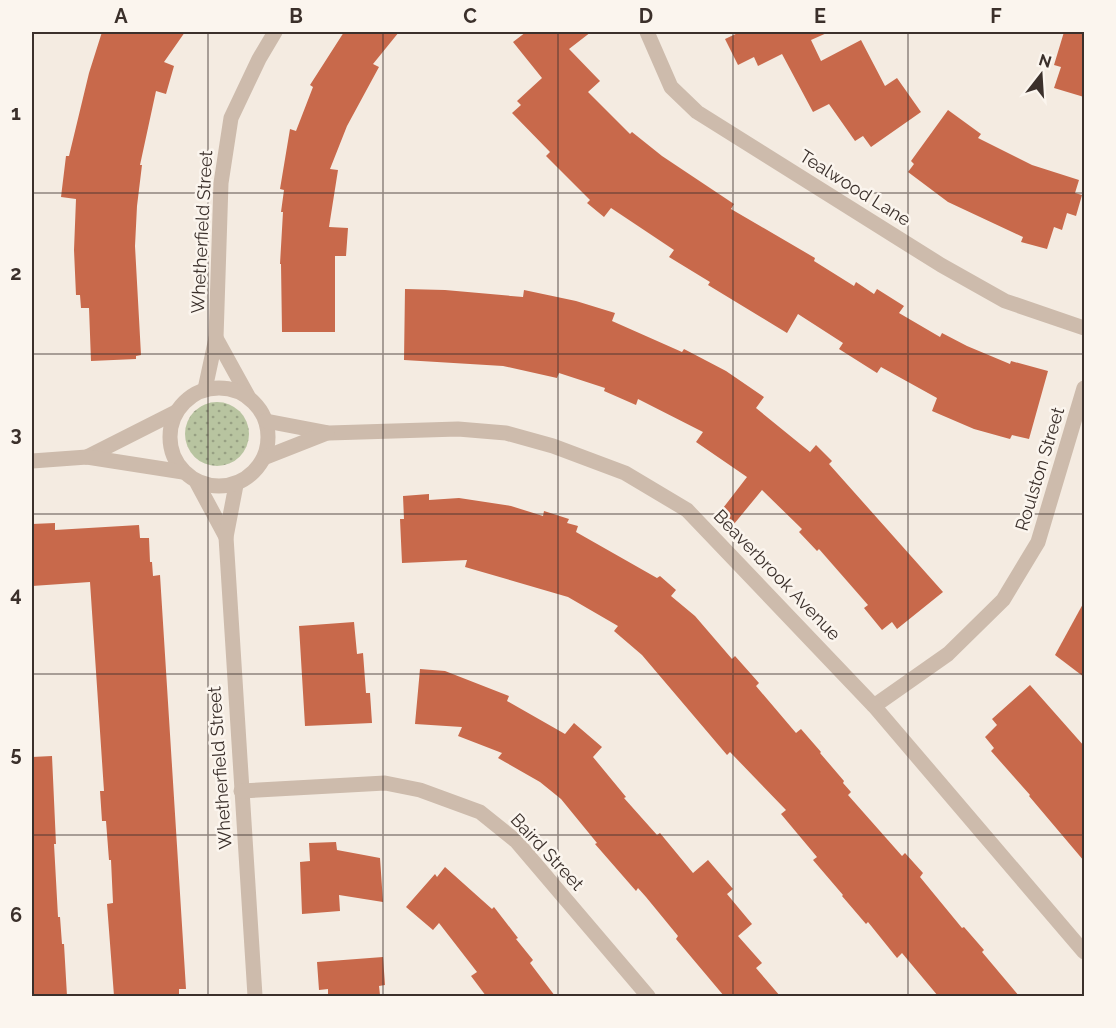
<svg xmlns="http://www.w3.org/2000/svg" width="1116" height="1028" font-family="Raleway,sans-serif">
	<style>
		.grass { fill: url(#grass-dots) }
		.building { fill: #c8694b }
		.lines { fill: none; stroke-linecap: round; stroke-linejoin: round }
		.minor { stroke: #cdbbac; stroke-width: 15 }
		.tertiary { stroke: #cdbbac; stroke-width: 15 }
		.grid { fill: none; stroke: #3b302b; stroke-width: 1.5; stroke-opacity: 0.55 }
		.labels { text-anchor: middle; stroke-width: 5; stroke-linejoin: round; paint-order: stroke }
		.street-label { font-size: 18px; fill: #3b302b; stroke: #fbf5ee }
		.neatline { fill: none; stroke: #3b302b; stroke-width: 2 }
		.grid-label { font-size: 20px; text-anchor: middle; font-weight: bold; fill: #3b302b }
	</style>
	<defs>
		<pattern id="grass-dots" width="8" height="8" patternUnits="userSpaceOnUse" patternTransform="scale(1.5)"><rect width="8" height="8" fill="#b8c4a0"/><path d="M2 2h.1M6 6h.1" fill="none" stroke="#97a083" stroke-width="1.8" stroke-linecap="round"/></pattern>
	</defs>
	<rect width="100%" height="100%" fill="#f4ebe1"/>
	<circle class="grass" cx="217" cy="434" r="32"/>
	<g class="building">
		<polygon points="102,32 185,32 164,62 174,66 166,94 156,91 140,165 142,165 137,206 135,246 141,355 136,356 136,359 91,361 89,308 81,308 80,295 76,295 74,250 76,199 61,197 66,156 69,156 89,73"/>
		<polygon points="344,32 399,32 373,64 379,67 347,126 330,169 338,170 329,227 348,228 346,256 335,256 335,332 282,332 281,264 280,264 283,212 281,212 284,190 280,189 290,129 296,131 313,87 310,85"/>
		<polygon points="526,32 591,32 569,49 600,81 588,92 630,134 632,132 662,156 734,204 731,209 815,258 814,261 854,286 856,282 874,294 877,289 904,306 899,313 940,337 942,333 967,346 1010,364 1011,361 1048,371 1029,439 1012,435 1010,439 974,429 932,411 937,398 881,367 877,373 839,349 843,343 798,314 787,333 708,285 710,282 669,257 674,250 611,208 604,217 587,203 590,200 546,156 550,152 512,113 521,105 517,101 542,78 513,42"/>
		<polygon points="740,32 829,32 811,40 821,61 861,40 885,86 897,78 921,112 871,147 863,136 855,141 829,104 813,112 782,54 758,66 754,57 738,65 725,39"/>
		<polygon points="1064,32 1084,32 1084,97 1054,88 1061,67 1054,65"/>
		<polygon points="948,110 981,134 978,138 1032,165 1079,180 1075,193 1082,195 1076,216 1067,213 1062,230 1054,227 1047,249 1021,242 1023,237 948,202 908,172 914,164 911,161"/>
		<polygon points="405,289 445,290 523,297 524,290 576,301 615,313 612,321 682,352 684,349 726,371 764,397 756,408 810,452 816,445 832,461 829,464 943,592 897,629 892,622 882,630 864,608 868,605 819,549 817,551 799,532 802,529 762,490 734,524 720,512 747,477 696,442 703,432 638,399 636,405 604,391 605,388 559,373 557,378 503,366 404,360"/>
		<polygon points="429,494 429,500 459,498 511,506 543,516 544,511 569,519 567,523 578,526 576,532 657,578 660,576 676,590 671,596 695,616 732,659 735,656 759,683 756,686 796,733 801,729 821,752 820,753 844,781 843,783 851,792 848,795 902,856 905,853 923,873 920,877 962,928 964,927 984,950 982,952 1019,996 938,996 902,953 897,958 868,922 866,924 842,896 843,895 813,860 817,857 781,814 786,810 730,752 727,755 642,655 614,631 618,626 568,597 465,567 467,560 402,563 400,519 404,519 403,496"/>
		<polygon points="55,523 55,530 139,525 140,538 149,538 150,562 152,562 153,576 160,575 186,989 179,989 179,996 114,996 107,904 113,903 111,860 109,860 106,821 102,821 100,791 104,791 90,582 32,586 32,524"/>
		<polygon points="1084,602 1084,677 1055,655"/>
		<polygon points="354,622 357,654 363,653 366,693 370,693 372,723 305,726 299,626"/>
		<polygon points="420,669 445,671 509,696 507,701 565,734 574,723 602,747 593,757 626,797 624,798 657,835 660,833 693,873 708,860 733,889 727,894 752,924 738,936 762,963 756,968 780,996 724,996 676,939 678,936 646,897 638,888 636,891 595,844 597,843 561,799 540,782 498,758 502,753 458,736 462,727 415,724"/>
		<polygon points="1030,685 1084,746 1084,861 1029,796 1030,795 991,751 994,748 985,737 997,725 992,719"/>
		<polygon points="52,756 56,844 54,844 58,917 60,917 62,944 64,944 67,996 32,996 32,757"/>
		<polygon points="336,842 337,850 380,858 383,902 339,895 340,911 302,914 300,862 310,861 309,843"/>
		<polygon points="445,867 492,909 494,907 518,938 516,939 533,960 530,963 555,996 486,996 471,976 477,972 439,923 433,930 406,907 435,874 437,877"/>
		<polygon points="383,957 385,985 379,986 380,995 328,996 328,989 319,990 317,962"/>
	</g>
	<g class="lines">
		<g class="minor">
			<polyline points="647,32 671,87 697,112 941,265 1005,301 1084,328"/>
			<polyline points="216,338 248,396"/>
			<polyline points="205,389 216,338 221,183 231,118 259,59 275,32"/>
			<polyline points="197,483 226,537"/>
			<polyline points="236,485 226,537 255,996"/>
			<polyline points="874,706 948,654 1003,600 1038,542 1084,388"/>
			<polyline points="241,791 385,783 420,790 480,812 516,841 648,996"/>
		</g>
		<g class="tertiary">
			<circle cx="219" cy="437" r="49"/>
			<polyline points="266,421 329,433 458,429 506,433 553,446 625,473 687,510 874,706 1084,952"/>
			<polyline points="87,457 176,412"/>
			<polyline points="266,457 327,433"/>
			<polyline points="32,461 87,457 183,472"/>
		</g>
	</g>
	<path class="grid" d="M208,32v964M383,32v964M558,32v964M733,32v964M908,32v964M32,193h1052M32,354h1052M32,514h1052M32,674h1052M32,835h1052"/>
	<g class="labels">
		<g class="street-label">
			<text transform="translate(855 188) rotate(32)" y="6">Tealwood Lane</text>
			<text transform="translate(202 232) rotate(-87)" y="6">Whetherfield Street</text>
			<text transform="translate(1040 469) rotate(-73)" y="6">Roulston Street</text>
			<text transform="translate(777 575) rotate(46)" y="6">Beaverbrook Avenue</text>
			<text transform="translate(220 768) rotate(-94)" y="6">Whetherfield Street</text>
			<text transform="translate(547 852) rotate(47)" y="6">Baird Street</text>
		</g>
	</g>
	<rect width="1116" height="1028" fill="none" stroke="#fbf5ee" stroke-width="66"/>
	<g transform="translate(1041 75) rotate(17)" stroke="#fbf5ee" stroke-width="4.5" paint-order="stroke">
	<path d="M0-4.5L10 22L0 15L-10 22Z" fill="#3b302b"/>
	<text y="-9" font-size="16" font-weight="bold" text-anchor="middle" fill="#3b302b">N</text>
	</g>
	<rect x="33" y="33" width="1050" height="962" class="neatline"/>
	<g class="grid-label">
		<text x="121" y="23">A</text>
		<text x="296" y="23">B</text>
		<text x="470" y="23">C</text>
		<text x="646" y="23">D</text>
		<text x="820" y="23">E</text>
		<text x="996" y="23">F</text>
		<text x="16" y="120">1</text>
		<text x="16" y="280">2</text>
		<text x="16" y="441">3</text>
		<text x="16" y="601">4</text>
		<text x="16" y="761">5</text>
		<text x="16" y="922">6</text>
	</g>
</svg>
